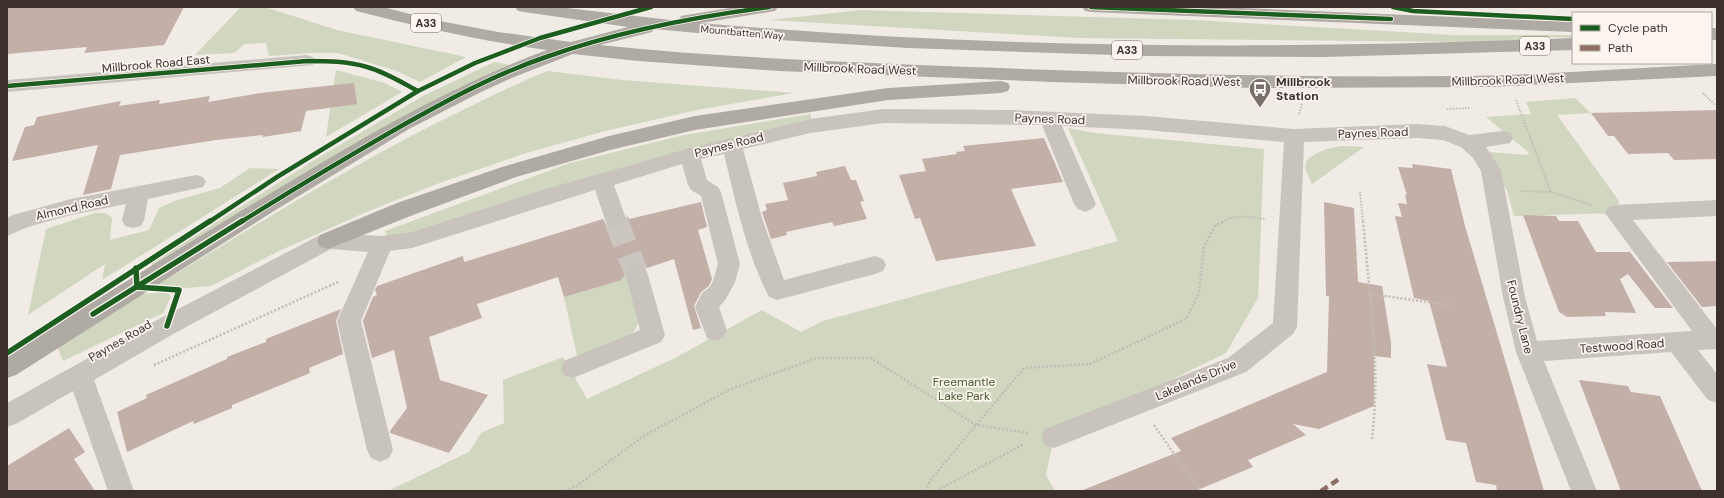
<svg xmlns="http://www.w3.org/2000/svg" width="1724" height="498" font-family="'DM Sans',sans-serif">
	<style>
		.green { fill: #d1d6bf }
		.building { fill: #c3afa7 }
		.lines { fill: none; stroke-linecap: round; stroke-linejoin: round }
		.minor-tunnel-far1 { stroke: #ccc6c0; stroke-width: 19; stroke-dasharray: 19 10; stroke-linecap: butt }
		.minor-tunnel { stroke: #ccc6c0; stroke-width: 24; stroke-dasharray: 24 12; stroke-linecap: butt }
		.path-far1 { stroke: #c2bbb6; stroke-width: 2; stroke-dasharray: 1.5 1.5; stroke-linecap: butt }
		.path { stroke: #c2bbb6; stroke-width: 2.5; stroke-dasharray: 2 2; stroke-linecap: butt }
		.minor { fill: #c9c3be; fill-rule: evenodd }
		.highway { fill: #afaaa4; fill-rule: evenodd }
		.quiet { stroke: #8d6e63; stroke-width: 4.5; stroke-dasharray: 8 4.5; stroke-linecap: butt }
		.cycleway-far1-casing { stroke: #fbf5ee; stroke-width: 6 }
		.cycleway-casing { stroke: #fbf5ee; stroke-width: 8 }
		.cycleway-far1 { stroke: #1b5e20; stroke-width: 4.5 }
		.cycleway { stroke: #1b5e20; stroke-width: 5.5 }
		.labels { text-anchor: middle; stroke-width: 3.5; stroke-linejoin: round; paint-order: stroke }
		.far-street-label { font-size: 10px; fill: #3b302b; stroke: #fbf5ee }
		.shield { fill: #fbf5ee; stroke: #756b66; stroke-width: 1 }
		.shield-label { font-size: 11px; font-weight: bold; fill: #3b302b }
		.street-label { font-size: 12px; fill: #3b302b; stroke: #fbf5ee }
		.poi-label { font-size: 12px; font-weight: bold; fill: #3b302b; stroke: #fbf5ee; text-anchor: start }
		.park-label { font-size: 12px; fill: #4a5a2e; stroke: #fbf5ee }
	</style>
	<rect width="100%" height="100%" fill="#f0ebe5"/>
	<g class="green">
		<polygon points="241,7 265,7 337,30 466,57 420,82 397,71 338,53 310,53 269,56 266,43 245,44 234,53 195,55"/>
		<polygon points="861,10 1194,20 1454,35 1573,35 1573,38 1553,37 1519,42 1460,42 1079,38 769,20"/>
		<polygon points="494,62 510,65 152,272 152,263 316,159 423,96"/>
		<polygon points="336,70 385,83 402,92 326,137"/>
		<path d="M548,71l74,9 172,13 -97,17 -88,20 -83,23 -89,31 -73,29 -85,38 -68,35 -25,2 -28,-3c101,-62 201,-125 307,-176 27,-13 54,-27 83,-38z"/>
		<polygon points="1575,98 1591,113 1557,115 1619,201 1616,213 1514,216 1507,191 1487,152 1529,155 1528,152 1486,117 1531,114 1526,102"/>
		<polygon points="811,114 811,119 735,137 623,167 402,238 388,237 385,231 570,163 684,135"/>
		<polygon points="1068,128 1095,133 1264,149 1258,298 1226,353 1054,437 1046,475 1055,491 388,491 469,452 481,433 504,423 503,380 563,357 587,399 675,358 762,310 801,332 823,321 1118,241"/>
		<path d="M1342,146l22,1 -52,37 -7,-16 1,-7c11,-10 22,-13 36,-15z"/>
		<polygon points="250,168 279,169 102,280 105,264 28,315 46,229 95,213 106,213 112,218 110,240 149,230 159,208 177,200 220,188"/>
		<path d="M627,275c3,11 14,37 11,48 -1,4 -4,8 -7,11l-54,22 -13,-59 57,-17v-3z"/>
		<polygon points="167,292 171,297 163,313 63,361 58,348 143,294"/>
	</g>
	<g class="building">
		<polygon points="7,7 184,7 164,45 84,53 87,47 7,54"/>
		<polygon points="354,83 357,104 306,111 301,131 263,137 263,135 216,140 120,155 111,189 83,195 98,145 12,161 25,127 34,125 37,117 121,101 119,106 160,100 159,104 210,96 208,102 260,93"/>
		<polygon points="1717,110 1717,159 1674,160 1668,153 1628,154 1614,136 1608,136 1591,113"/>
		<polygon points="1044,138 1063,182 1011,189 1036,246 936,261 920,218 915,219 899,175 926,171 922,159 957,154 956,152 965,151 963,146"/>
		<polygon points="1412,164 1451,169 1465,226 1544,491 1497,491 1496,485 1476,482 1466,443 1446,440 1427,364 1447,367 1429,301 1414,298 1395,216 1402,217 1398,203 1407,204 1405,194 1407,195 1398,167 1413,168"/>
		<polygon points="845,166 851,180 856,180 864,201 860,202 867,219 834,226 832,222 786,232 787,235 771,239 762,212 767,210 765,204 788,200 783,183 817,176 816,172"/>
		<polygon points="701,202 707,227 698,230 712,279 709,286 701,292 694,306 701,328 693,330 674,259 647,268 645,265 635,262 627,265 624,271 625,276 621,278 622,280 564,297 558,277 477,304 482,318 429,337 440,380 488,395 449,453 390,433 390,431 407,408 394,350 372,358 363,321 373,297 377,295 375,290 377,286 463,256 464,262 603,219 607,226 615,228 624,226 627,220 627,215 629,219"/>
		<polygon points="1324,202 1354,208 1358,282 1382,286 1391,343 1391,358 1374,356 1374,406 1319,429 1293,424 1306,435 1248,460 1253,467 1195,491 1083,491 1083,490 1181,451 1171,438 1327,372 1329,296 1326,296"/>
		<polygon points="1523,215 1556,216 1559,221 1578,221 1596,252 1630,252 1673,308 1655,308 1628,274 1620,279 1636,313 1605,312 1606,316 1567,317 1559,312"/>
		<polygon points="1717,261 1717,306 1702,307 1667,262"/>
		<polygon points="341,309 336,321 343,354 309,368 310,373 232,405 232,408 194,424 193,421 127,452 117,412 147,398 146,395 227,359 227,357 266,342 266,339"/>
		<polygon points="1579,380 1628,386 1631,392 1660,396 1702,491 1621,491"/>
		<polygon points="69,428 85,452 74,459 95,491 7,491 7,466"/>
	</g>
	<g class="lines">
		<polyline class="minor-tunnel-far1" points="615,219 616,222"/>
		<polyline class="minor-tunnel" points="616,221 636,272"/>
		<g class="path-far1">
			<polyline points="1703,93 1715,105 1717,105"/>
			<polyline points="1516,100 1551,192"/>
			<polyline points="1447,109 1470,108"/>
			<polyline points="1299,114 1302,103"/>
			<polyline points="1521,191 1551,192 1592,205"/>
			<polyline points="1360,192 1363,222"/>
			<path d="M1222,222c14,-8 29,-5 43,-3"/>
		</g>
		<g class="path">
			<polyline points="1363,221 1370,294"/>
			<polyline points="154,365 338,282"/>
			<polyline points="1154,425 1200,491"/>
			<path d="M1372,439c6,-52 3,-94 -2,-145l79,11"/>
			<polyline points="565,491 577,486 645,435 731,389 817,358 871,358 976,425 1028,433"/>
			<polyline points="925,491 932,478 1024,368 1090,364 1186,319 1199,293 1204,247 1215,226 1224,221"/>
			<polyline points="936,491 1024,444"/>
		</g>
		<g class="minor">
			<polygon points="307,55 313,57 316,61 313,65 7,92 7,80"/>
			<path d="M884,109l127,1 135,6 148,13 123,-5 28,2 24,9 34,-4 7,2 3,5 -3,5 -24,4 15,23 24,127 12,44 155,-10 -87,-118 3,-6 8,-2 101,-5v16l-84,4 84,109v20l-19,1 19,24v29l-9,-3 -37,-48 -127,9 53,130h-26l-55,-139 -13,-55 -22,-126 -8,-13 -12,-11 -18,-7 -26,-2 -113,4 -7,185 -4,7 -47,38 -192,76 -9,-3 -4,-8 4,-8 183,-71 45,-35 11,-181 -138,-12 -84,-4 34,78 -4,5 -7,3 -7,-3 -4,-5 -32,-79 -158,-2 -74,10 -67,16 19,69 22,62 91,-24 8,3 3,6 -3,6 -8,3 -98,26 -8,-3c-22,-42 -34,-97 -45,-143l-23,5 6,21 11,7 3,5 19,72 -5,18 -9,17 -7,8 8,24 -4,7 -8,3 -8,-3 -12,-31 7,-14 8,-6 3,-6 5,-17 -17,-68 -10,-6 -3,-5 -6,-21 -68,21 12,34 -3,6 -8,2 -8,-2 -12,-35 -183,58 -22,3 -29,70 32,129 -4,8 -9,4 -9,-4 -4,-8 -30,-129 31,-69 -37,-3 -156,84 -81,47 40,111h-26l-35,-100 -57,33 -9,3v-24l152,-84 161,-84 8,-2 54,3 30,-4 134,-43 144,-41 120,-29z"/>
			<polygon points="196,175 203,177 206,182 203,187 148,199 144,220 141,226 133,228 125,226 122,220 126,204 71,215 28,227 7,236 7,218 13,215 71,199"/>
			<polygon points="636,263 644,266 647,272 665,335 661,342 573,378 564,375 561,368 564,361 640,330 625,272 628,266"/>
		</g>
		<g class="highway">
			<path d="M353,7h30l46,12 69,13 73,10 57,-15 -104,-15 -6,-1 -3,-4h43l121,14 2,-5 6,-1 49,-8h42l-3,4 -6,1 -68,11c290,26 582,27 872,15v12l-249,7 -179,-1 -237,-8 -145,-9 -109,-10 -2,3 -52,13c123,13 247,17 370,22 163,6 326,11 489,9 86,-1 172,-8 258,-12v12l-227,11 -235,1 -202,-6 -274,-11 -141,-10 -65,-7 -59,23 -35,16 -70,36 -135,82 -258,164 -9,3v-23c91,-56 182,-113 274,-168 86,-52 172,-102 266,-137 -65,-9 -128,-23 -191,-39z"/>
			<polygon points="1082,7 1218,7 1573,22 1573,32 1091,12 1085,11"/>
			<rect x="1711" y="28" width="6" height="12"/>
			<polygon points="1001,81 1008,83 1010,87 1008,91 1001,93 888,100 695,130 610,150 516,177 413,215 328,249 320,247 317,241 320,235 397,203 502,167 609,136 695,116 888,88"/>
		</g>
		<polyline class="quiet" points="1321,491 1339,479"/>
		<g class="cycleway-far1-casing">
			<g id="cycleway-far1">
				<polyline points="1091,7 1391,19"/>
				<polyline points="1393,7 1413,11 1573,19"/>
				<path d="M7,86l300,-25c20,0 40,0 60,6 18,5 34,15 51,24"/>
				<polyline points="209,222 277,177 418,91 475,63 540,38 651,7"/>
				<path d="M241,222c51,-32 103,-63 155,-93 48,-27 97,-54 150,-72 72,-26 147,-40 223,-50"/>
			</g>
		</g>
		<g class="cycleway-casing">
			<g id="cycleway">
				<polyline points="136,268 137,287 179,290 167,326"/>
				<polyline points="93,314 242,221"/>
				<polyline points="7,353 210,221"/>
			</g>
		</g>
		<use href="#cycleway-far1" class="cycleway-far1"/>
		<use href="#cycleway" class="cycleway"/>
	</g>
	<defs>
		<g id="bus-pin" transform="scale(1.15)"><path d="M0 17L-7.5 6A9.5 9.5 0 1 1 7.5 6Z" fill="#7a716c" stroke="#fbf5ee"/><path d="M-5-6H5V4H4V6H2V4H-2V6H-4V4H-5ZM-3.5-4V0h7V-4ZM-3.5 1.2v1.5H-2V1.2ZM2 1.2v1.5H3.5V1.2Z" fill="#fff"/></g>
	</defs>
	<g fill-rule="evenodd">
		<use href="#bus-pin" x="1260" y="89"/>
	</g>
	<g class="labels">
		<g class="far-street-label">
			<text transform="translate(742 32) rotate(5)" y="4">Mountbatten Way</text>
		</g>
		<g class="shield">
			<rect x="411" y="14" width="30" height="18" rx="3"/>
			<rect x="1520" y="37" width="30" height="18" rx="3"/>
			<rect x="1112" y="41" width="30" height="18" rx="3"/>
		</g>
		<g class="shield-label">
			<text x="426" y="27">A33</text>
			<text x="1535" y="50">A33</text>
			<text x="1127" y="54">A33</text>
		</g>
		<g class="street-label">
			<text transform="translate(156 64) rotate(-5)" y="4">Millbrook Road East</text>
			<text transform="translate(860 69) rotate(2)" y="4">Millbrook Road West</text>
			<text transform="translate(1508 80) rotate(-2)" y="4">Millbrook Road West</text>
			<text transform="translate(1184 81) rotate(1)" y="4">Millbrook Road West</text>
			<text transform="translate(1050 119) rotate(2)" y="4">Paynes Road</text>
			<text transform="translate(1373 133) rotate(-2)" y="4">Paynes Road</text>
			<text transform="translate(729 145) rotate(-14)" y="4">Paynes Road</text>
			<text transform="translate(72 208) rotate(-13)" y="4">Almond Road</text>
			<text transform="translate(1520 317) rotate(76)" y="4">Foundry Lane</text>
			<text transform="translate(120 341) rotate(-30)" y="4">Paynes Road</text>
			<text transform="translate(1622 346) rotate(-4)" y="4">Testwood Road</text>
			<text transform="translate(1196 380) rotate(-23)" y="4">Lakelands Drive</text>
		</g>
		<g class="poi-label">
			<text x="1276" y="86">Millbrook<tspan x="1276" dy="14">Station</tspan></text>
		</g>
		<g class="park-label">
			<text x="964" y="386">Freemantle<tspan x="964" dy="14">Lake Park</tspan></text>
		</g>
	</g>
	<rect width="1724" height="498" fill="none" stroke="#3b302b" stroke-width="16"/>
	<rect x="1572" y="12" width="140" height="52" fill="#fbf5ee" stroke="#aea6a0"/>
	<rect x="1580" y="25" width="20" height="6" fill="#1b5e20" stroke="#aea6a0"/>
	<text x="1608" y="32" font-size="12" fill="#3b302b">Cycle path</text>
	<rect x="1580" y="45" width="20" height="6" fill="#8d6e63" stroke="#aea6a0"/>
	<text x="1608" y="52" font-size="12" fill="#3b302b">Path</text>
</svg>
